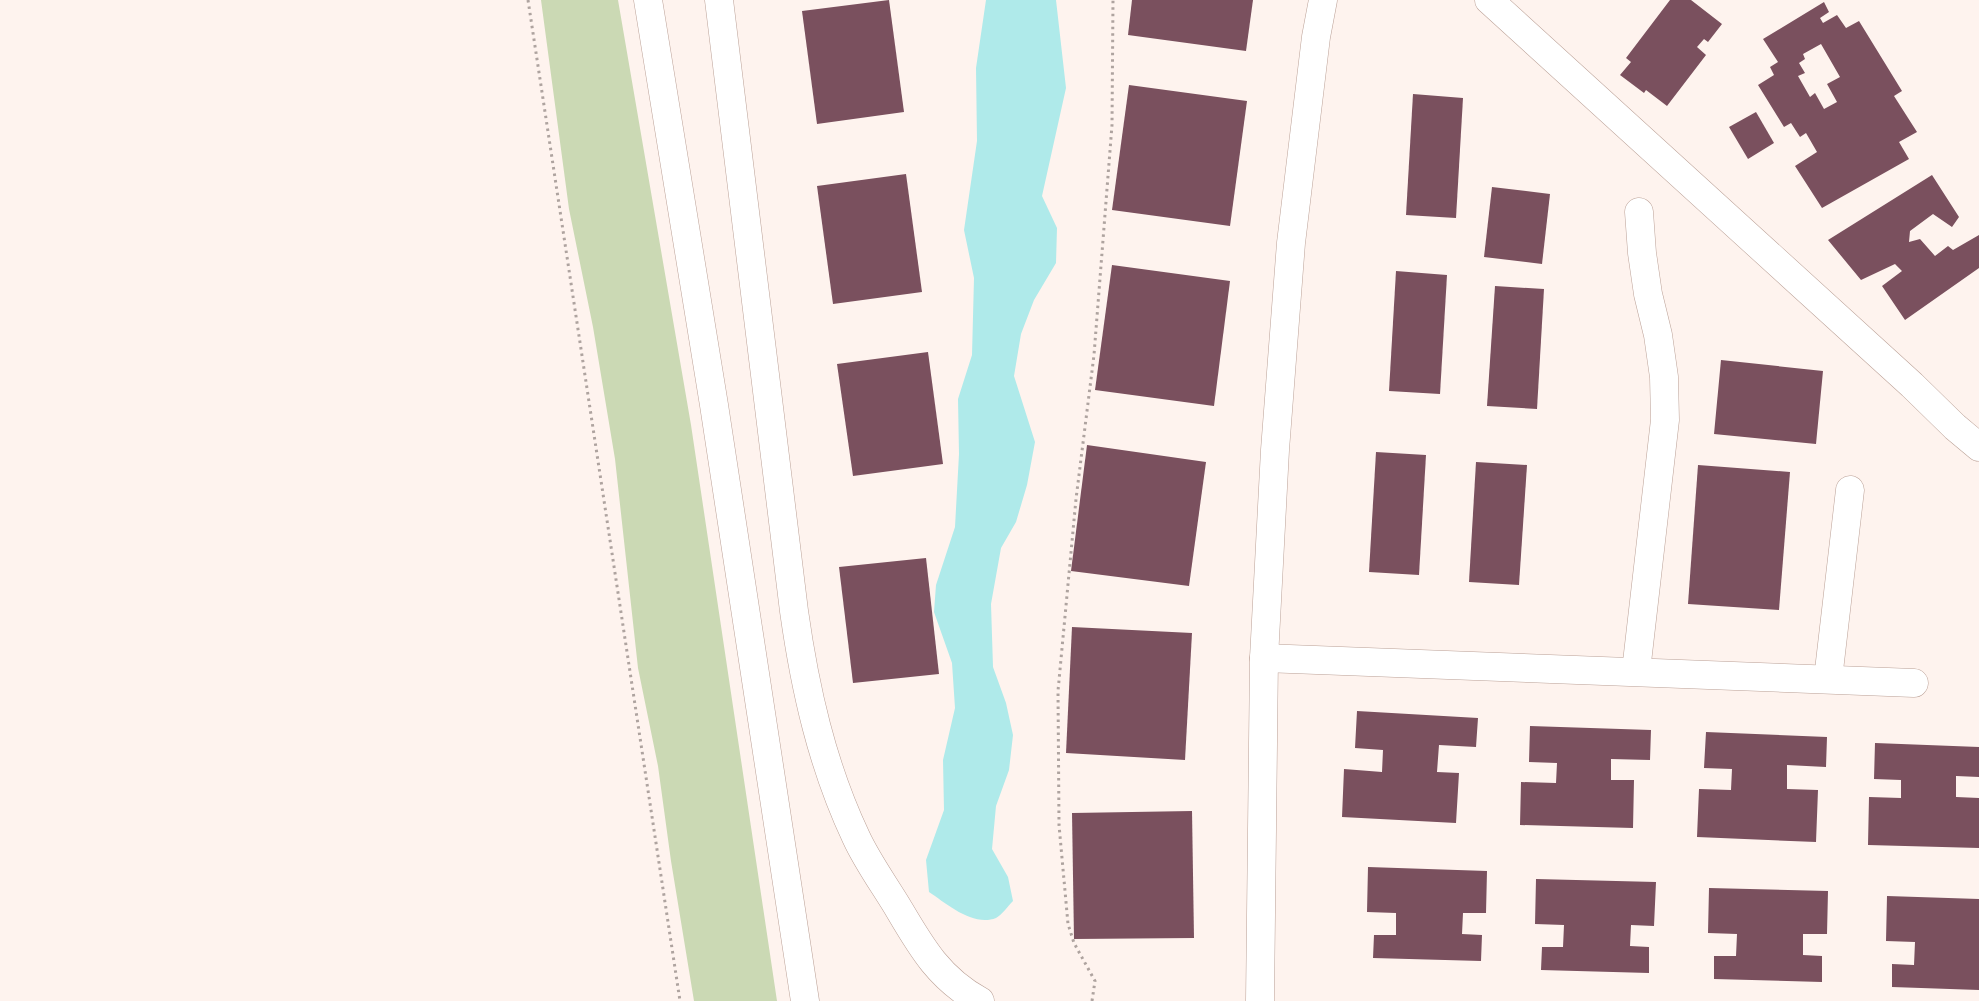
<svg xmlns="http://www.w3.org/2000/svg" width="1979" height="1001" font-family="'Public Sans',sans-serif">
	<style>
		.green { fill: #cbd9b4 }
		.water { fill: #afeaea }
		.building { fill: #7a505e; fill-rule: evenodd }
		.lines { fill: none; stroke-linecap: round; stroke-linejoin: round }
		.street-casing { stroke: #bba197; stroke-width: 29 }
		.path { stroke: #aea39f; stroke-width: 3; stroke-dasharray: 2.5 4; stroke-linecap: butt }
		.street { stroke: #fff; stroke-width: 28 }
	</style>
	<rect width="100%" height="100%" fill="#fef3ee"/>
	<polygon class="green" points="541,0 618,0 691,425 777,1001 694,1001 671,861 658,766 638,668 615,459 593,327 569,209"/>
	<path class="water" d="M986,0h70l10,88 -24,108 15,32 -1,35 -22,37 -13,34 -7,42 21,66 -8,43 -11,37 -15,26 -10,56 2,63 13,36 7,32 -4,35 -13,36 -4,43 16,28 5,24c-5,5 -11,14 -17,17 -23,9 -49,-14 -67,-26l-3,-32 18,-50 -1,-50 12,-52 -3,-45 -18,-51 2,-27 19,-58 4,-73 -1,-55 14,-44 2,-77 -10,-48 13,-89 -1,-73z"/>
	<g class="building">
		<polygon points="889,0 904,112 817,124 802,11"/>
		<polygon points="1132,0 1253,0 1246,51 1128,35"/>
		<polygon points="1670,0 1691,0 1722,24 1708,42 1704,39 1697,47 1706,55 1667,106 1646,90 1644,93 1620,75 1631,62 1626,58"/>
		<path d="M1824,2l5,10 -9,6 3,5 14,-8 9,13 13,-7 43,70 -8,5 23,36 -18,10 10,17 -87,49 -27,-42 22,-14 -11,-19 -6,4 -9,-14 -7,4 -26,-42 16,-10 -4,-8 8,-5 -15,-23zM1821,44l19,33 -13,7 10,18 -13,7 -9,-16 -5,4 -12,-21 7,-3 -6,-10 6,-4 -2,-5z"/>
		<polygon points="1129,85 1247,101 1230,226 1112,210"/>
		<polygon points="1413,94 1463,98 1456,218 1406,215"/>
		<polygon points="1756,112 1774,143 1748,159 1729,127"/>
		<polygon points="906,174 922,292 833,304 817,186"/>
		<polygon points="1932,175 1959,217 1952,227 1933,214 1910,231 1909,242 1920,239 1935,256 1948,246 1953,250 1979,235 1979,268 1905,320 1882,286 1902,271 1895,264 1861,280 1828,240"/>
		<polygon points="1492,187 1550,194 1542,264 1484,257"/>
		<polygon points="1112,265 1230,281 1214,406 1095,390"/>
		<polygon points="1396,271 1447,275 1440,394 1389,391"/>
		<polygon points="1495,286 1544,289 1537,409 1487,406"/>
		<polygon points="928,352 943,464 853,476 837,364"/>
		<polygon points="1721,360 1823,371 1816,444 1714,434"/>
		<polygon points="1087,445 1206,462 1189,586 1071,571"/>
		<polygon points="1376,452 1426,455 1419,575 1369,572"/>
		<polygon points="1476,462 1527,465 1519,585 1469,582"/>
		<polygon points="1698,465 1790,472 1779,610 1688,604"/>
		<polygon points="926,558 939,674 853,683 839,567"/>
		<polygon points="1072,627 1192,633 1185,760 1066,753"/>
		<polygon points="1357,711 1478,718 1476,747 1439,745 1437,772 1459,773 1456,823 1342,817 1344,769 1382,772 1383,750 1355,748"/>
		<polygon points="1530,726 1651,730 1650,760 1611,759 1611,780 1634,780 1633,828 1520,825 1521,782 1556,783 1557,763 1529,762"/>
		<polygon points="1706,732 1827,737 1826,767 1787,765 1787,789 1818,790 1816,842 1697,837 1699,789 1731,790 1732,769 1704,768"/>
		<polygon points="1875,743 1979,747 1979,777 1956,776 1956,797 1979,798 1979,848 1868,845 1869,797 1901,798 1901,780 1874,779"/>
		<polygon points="1192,811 1194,938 1074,939 1072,813"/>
		<polygon points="1368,867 1487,871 1486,913 1463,913 1462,934 1482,935 1481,961 1373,958 1374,935 1396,935 1396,913 1367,912"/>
		<polygon points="1536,879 1656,882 1654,926 1631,925 1630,946 1649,947 1649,973 1541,970 1542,947 1563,947 1564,925 1535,924"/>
		<polygon points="1709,888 1828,891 1827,934 1803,934 1803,955 1822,956 1822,982 1714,979 1714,956 1736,956 1737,934 1708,933"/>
		<polygon points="1887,896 1979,899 1979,990 1892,987 1892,964 1914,965 1915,942 1886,941"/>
	</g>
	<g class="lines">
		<g class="street-casing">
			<g id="street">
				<polyline points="648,0 714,405 805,1001"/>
				<path d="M719,0l75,611c11,78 28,154 62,226 11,24 27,46 41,69 23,39 41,72 83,95"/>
				<polyline points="1489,0 1912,385 1955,427 1979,447"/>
				<polyline points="1264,658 1914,683"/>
				<polyline points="1636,671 1665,420 1664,377 1658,335 1648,294 1642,253 1639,212"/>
				<polyline points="1828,679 1850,490"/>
				<polyline points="1260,1001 1264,658 1275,450 1291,243 1316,37 1323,0"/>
			</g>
		</g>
		<g class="path">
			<polyline points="528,0 680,1001"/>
			<polyline points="1092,1001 1095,981 1074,943 1068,924 1059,825 1058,691 1076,499 1094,355 1112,125 1113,0"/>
		</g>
		<use href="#street" class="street"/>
	</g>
</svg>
